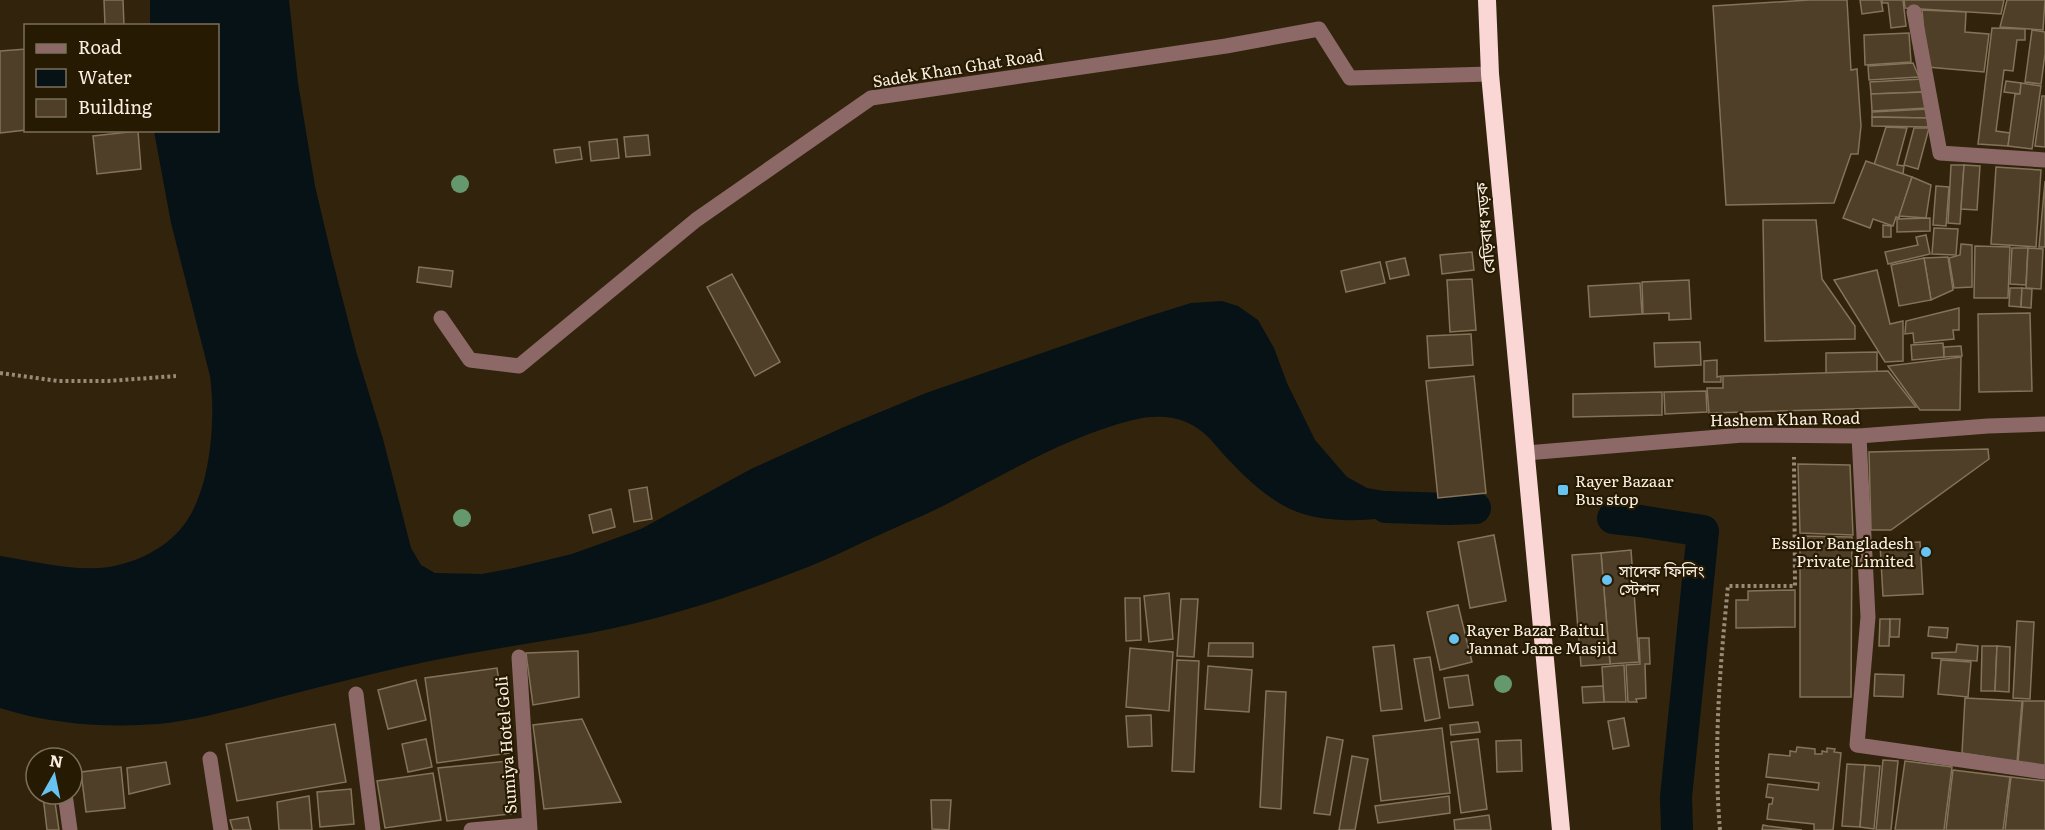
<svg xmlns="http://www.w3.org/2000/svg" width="2045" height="830" font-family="Literata,'Noto Sans Bengali',serif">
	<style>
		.water { fill: #061216 }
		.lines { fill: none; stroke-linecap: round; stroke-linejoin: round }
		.canal { stroke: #061216; stroke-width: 32 }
		.building { fill: #4f3f28; stroke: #84735a; stroke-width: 1.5 }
		.path { stroke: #988c79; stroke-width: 4; stroke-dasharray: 3 3; stroke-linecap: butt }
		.minor { stroke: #8c6967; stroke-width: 15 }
		.highway { stroke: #fad7d4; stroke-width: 18 }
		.tree { fill: #65986d }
		.poi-dot { fill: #69c3f1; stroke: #271a03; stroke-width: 2 }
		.labels { text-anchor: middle; stroke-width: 4.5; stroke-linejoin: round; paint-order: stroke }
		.street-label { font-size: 16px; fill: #faf0e2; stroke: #271a03 }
		.poi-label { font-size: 16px; fill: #faf0e2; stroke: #271a03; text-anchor: start }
	</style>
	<rect width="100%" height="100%" fill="#32230c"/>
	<path class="water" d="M150,0h139l9,83 17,103 18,76 23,89 27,88 28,109 10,17 14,8 47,1 32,-6 58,-14 39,-14 30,-11 110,-60 93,-42 82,-34 220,-76 45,-14 31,-2 16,5 20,14 16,28 13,35 28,57 32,37 20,11 52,9 7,4 3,6 -4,4c-41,9 -95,16 -135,-2 -25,-12 -46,-33 -65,-53 -10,-11 -19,-24 -33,-31 -17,-10 -40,-10 -59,-5 -61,15 -117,48 -173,77 -27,15 -55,26 -83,39 -23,10 -46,22 -69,31 -71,28 -144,52 -218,66 -50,9 -100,16 -150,26 -55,11 -109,25 -163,39 -37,10 -81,22 -119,26 -53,4 -108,0 -158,-16v-152c35,5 74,16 109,11 28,-5 56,-18 74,-41 28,-35 33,-107 27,-150l-39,-153 -17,-92 64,-1v-104l-68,-1z"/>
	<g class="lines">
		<g class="canal">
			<polyline points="1386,507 1448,509 1475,508"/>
			<polyline points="1613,518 1640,521 1703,531 1676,797 1677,830"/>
		</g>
	</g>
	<g class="building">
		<polygon points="104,0 123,0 124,26 105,26"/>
		<polygon points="1809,0 1847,0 1851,70 1857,69 1861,126 1858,154 1851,154 1834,203 1726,205 1713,6"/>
		<polygon points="1860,0 1881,0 1883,11 1862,14"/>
		<polygon points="1882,0 1903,0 1906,26 1891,28 1888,3 1882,3"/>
		<polygon points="1904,0 2004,0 2001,14 1905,8"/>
		<polygon points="2007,0 2045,0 2043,30 2000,27"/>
		<polygon points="1922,10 1966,12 1965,32 1989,34 1984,72 1927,67"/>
		<polygon points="1992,28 2025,29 2025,40 2017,40 2013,71 2004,70 1996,131 2010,133 2008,146 1978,144"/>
		<polygon points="2032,30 2045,32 2045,54 2041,84 2025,82"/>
		<polygon points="1909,33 1911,62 1865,65 1864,35"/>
		<polygon points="26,49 26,130 0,133 0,51"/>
		<polygon points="1913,63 1919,77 1869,80 1868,66"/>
		<polygon points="1922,79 1924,92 1871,94 1870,82"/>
		<polygon points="2006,81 2021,83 2020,94 2004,92"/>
		<polygon points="2021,83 2041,86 2032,149 2008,146 2015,94 2020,94"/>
		<polygon points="1924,92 1927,108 1872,111 1871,94"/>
		<polygon points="2042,96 2045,96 2045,147 2035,146"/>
		<polygon points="1928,109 1928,118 1872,117 1872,112"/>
		<polygon points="1872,117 1928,118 1928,127 1872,126"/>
		<polygon points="1886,127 1907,128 1897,165 1904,166 1903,174 1874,165"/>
		<polygon points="1914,128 1929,128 1918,169 1904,165"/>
		<polygon points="138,131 141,169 97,174 93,136"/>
		<polygon points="648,135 650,155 626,157 624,137"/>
		<polygon points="617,139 619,158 591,161 589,142"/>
		<polygon points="580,147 582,159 556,163 554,150"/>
		<polygon points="1866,161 1912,177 1899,218 1896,217 1893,226 1873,219 1870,228 1843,218"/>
		<polygon points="1951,165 1964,165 1960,224 1948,223"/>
		<polygon points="1964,165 1980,166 1977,210 1961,209"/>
		<polygon points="1996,167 2041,170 2036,247 1991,244"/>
		<polygon points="1912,177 1931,185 1926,218 1899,216"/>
		<polygon points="2045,181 2045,247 2039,247"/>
		<polygon points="1936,186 1949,187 1946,226 1933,225"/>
		<polygon points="1930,218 1930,231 1897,232 1897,219"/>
		<polygon points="1763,220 1816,220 1822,279 1855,326 1855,339 1765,341"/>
		<polygon points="1883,225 1891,226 1891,237 1883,237"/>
		<polygon points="1934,228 1958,229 1956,255 1932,254"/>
		<polygon points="1926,235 1930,254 1888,264 1885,252 1918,245 1916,237"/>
		<polygon points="1961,244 1972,245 1972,287 1954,288 1949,258 1960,255"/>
		<polygon points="1975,246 2010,247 2008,298 1974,298"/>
		<polygon points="2012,248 2028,248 2026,285 2010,284"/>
		<polygon points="2028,248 2043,249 2041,289 2026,288"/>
		<polygon points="1472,252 1474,270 1442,274 1440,255"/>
		<polygon points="1948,257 1953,290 1931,300 1924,258"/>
		<polygon points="1405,258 1409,275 1390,279 1386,262"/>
		<polygon points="1924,258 1931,300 1899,306 1891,265"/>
		<polygon points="1380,262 1385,283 1346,292 1341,271"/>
		<polygon points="419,267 453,271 451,287 417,282"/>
		<polygon points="1877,270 1890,324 1903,321 1903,361 1885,362 1834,280"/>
		<polygon points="732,274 780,362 755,376 707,287"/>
		<polygon points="1472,279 1476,330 1450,332 1447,280"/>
		<polygon points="1689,280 1691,319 1669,320 1669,313 1643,314 1642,282"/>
		<polygon points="1640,283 1642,314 1590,317 1588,286"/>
		<polygon points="2010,288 2022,288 2021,307 2009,306"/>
		<polygon points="2022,288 2032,289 2031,308 2021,307"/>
		<polygon points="1959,308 1959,330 1953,330 1954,339 1914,343 1913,333 1905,334 1906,321"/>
		<polygon points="2030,313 2032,391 1979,392 1978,314"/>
		<polygon points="1471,334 1473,365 1429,368 1427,336"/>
		<polygon points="1700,342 1701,365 1655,367 1654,343"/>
		<polygon points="1943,343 1944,357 1912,360 1911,345"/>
		<polygon points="1961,346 1962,356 1944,357 1944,347"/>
		<polygon points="1877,352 1877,372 1826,373 1826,353"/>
		<polygon points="1961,357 1960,410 1920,410 1888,366"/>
		<polygon points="1717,360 1717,377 1721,376 1721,382 1704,382 1704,361"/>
		<polygon points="1888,371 1916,407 1709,413 1707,388 1723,388 1723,376"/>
		<polygon points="1474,376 1486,493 1438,498 1426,381"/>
		<polygon points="1706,391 1707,412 1665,414 1664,392"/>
		<polygon points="1662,392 1662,415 1573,417 1573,394"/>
		<polygon points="1988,449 1989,459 1891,530 1871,530 1869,452"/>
		<polygon points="1798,464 1850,465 1853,535 1800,533"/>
		<polygon points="647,487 652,519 634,522 629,490"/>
		<polygon points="611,509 615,527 593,533 589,515"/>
		<polygon points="1494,535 1506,601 1470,608 1458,542"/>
		<polygon points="1800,536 1852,537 1851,697 1800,697"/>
		<polygon points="1920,542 1923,594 1883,596 1880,544"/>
		<polygon points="1631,550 1639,662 1610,664 1601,553"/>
		<polygon points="1601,553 1610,664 1581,666 1572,555"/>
		<polygon points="1795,590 1795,627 1736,628 1736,600 1748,600 1748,591"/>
		<polygon points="1169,593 1173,639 1149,642 1144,596"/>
		<polygon points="1125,598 1140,598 1141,640 1126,641"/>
		<polygon points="1181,599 1198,599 1194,657 1177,656"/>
		<polygon points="1458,605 1472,662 1440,670 1427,612"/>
		<polygon points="1880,619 1890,619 1889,646 1879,646"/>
		<polygon points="1890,619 1900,619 1899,637 1890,637"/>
		<polygon points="2017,621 2034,622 2030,699 2013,698"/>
		<polygon points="1929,627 1948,628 1947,638 1928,636"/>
		<polygon points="1639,638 1649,638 1650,664 1645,664 1646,698 1636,699 1637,702 1628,702 1626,665 1640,664"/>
		<polygon points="1209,643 1253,643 1253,657 1208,656"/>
		<polygon points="1957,644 1978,646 1977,661 1932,658 1932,653 1956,652"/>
		<polygon points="1394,645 1402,709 1381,711 1373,647"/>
		<polygon points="1982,646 1997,646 1995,691 1981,691"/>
		<polygon points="1997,646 2010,647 2009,692 1995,691"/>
		<polygon points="1130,648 1173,652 1169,711 1126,707"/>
		<polygon points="578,651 579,697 533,705 526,653"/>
		<polygon points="1430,657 1440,718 1425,721 1414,659"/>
		<polygon points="1177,660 1199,661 1194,772 1172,771"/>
		<polygon points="1941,660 1971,662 1968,697 1938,694"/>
		<polygon points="1624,665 1626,702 1604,702 1602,667"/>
		<polygon points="1208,666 1252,670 1249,712 1205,709"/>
		<polygon points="497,668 509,753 437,763 425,678"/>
		<polygon points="1875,674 1904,675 1903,697 1874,696"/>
		<polygon points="1468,675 1473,705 1449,708 1444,678"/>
		<polygon points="416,680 426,720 388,729 378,690"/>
		<polygon points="1603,686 1604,702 1583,703 1582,687"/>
		<polygon points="1266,691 1286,692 1281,809 1260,807"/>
		<polygon points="1965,698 2022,701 2017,762 1962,753"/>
		<polygon points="2023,701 2045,701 2045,766 2018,762"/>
		<polygon points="1151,715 1152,746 1128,747 1126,716"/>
		<polygon points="1624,718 1629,746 1613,749 1608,721"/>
		<polygon points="582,719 621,802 544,809 533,725"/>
		<polygon points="1478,722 1480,732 1451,735 1450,725"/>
		<polygon points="335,724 346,782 237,801 226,744"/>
		<polygon points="1442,728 1450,793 1381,801 1373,736"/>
		<polygon points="1327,737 1343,740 1330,815 1314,813"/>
		<polygon points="426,739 432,767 408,772 402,744"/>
		<polygon points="1478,739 1487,809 1461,813 1451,742"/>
		<polygon points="1521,740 1522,771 1497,772 1496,741"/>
		<polygon points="1797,747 1815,749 1815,754 1822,754 1822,751 1827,752 1827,748 1835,749 1834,752 1841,753 1833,830 1814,830 1814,824 1767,819 1769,804 1772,804 1773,798 1766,797 1768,784 1818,790 1819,783 1766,777 1769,754 1790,756 1790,751 1796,752"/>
		<polygon points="1352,756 1368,759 1355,830 1339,830"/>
		<polygon points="1883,760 1898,761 1891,830 1876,830"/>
		<polygon points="509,761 518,813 447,821 438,768"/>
		<polygon points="1905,761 1952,767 1944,830 1895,830"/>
		<polygon points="166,762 170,784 129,794 127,768"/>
		<polygon points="1847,764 1865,765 1860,827 1842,826"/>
		<polygon points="1865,765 1880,766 1874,829 1860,827"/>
		<polygon points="121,767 125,808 86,812 81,772"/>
		<polygon points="1953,770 2010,777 2003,830 1946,830"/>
		<polygon points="433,773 441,820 385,828 377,781"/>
		<polygon points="2011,777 2045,781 2045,830 2005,830"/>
		<polygon points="351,789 354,824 320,827 317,792"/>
		<polygon points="54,795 59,830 47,830 43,796"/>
		<polygon points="309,796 312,830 279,830 277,802"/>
		<polygon points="1449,796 1450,813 1378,823 1375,806"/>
		<polygon points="931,800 951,800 949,830 932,829"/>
		<polygon points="1489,815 1491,830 1455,830 1454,820"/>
		<polygon points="248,817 251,830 233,830 230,820"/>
		<polygon points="1763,825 1768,826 1802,830 1762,830"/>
	</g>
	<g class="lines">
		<g class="path">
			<polyline points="0,373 58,381 108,381 176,376"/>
			<path d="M1720,830c-7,-81 0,-163 8,-244h67l-1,-129"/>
		</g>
		<g class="minor">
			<polyline points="1914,12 1940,153 2045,160"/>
			<polyline points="441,318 470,360 519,366 696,220 871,98 1226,46 1319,29 1350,78 1490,74"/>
			<polyline points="1859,436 1868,617 1857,745 2045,772"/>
			<polyline points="1526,453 1743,435 1859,436 1988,426 2045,424"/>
			<polyline points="519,657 530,830"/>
			<polyline points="356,694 373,830"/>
			<polyline points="210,759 221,830"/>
			<polyline points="65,794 70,830"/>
			<polyline points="471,830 529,825"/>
		</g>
		<polyline class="highway" points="1487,0 1490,74 1561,830"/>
	</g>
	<g class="tree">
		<circle cx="460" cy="184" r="9"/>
		<circle cx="462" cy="518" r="9"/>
		<circle cx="1503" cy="684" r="9"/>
	</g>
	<g class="poi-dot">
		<rect x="1557" y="484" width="12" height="12" rx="3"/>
		<circle cx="1926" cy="552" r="6"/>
		<circle cx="1607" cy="580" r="6"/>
		<circle cx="1454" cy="639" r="6"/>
	</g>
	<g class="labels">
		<g class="street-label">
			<text transform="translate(958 68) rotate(-9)" y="6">Sadek Khan Ghat Road</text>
			<text transform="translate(1485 228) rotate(-95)" y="6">বেড়িবাধ সড়ক</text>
			<text transform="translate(1785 419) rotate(-1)" y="6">Hashem Khan Road</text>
			<text transform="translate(506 745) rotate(-94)" y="6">Sumiya Hotel Goli</text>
		</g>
		<g class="poi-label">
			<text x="1575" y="487">Rayer Bazaar<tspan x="1575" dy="18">Bus stop</tspan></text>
			<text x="1914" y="549" text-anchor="end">Essilor Bangladesh<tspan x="1914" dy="18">Private Limited</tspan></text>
			<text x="1619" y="577">সাদেক ফিলিং<tspan x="1619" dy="18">স্টেশন</tspan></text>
			<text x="1466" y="636">Rayer Bazar Baitul<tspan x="1466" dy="18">Jannat Jame Masjid</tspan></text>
		</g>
	</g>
	<rect x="24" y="24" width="195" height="108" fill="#271a03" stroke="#7b705c" stroke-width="1.5"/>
	<rect x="36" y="44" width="30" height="9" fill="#8c6967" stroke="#7b705c" stroke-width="1.5"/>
	<text x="78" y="54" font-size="18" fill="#faf0e2">Road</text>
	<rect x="36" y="69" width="30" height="18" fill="#061216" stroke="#7b705c" stroke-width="1.5"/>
	<text x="78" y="84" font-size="18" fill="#faf0e2">Water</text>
	<rect x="36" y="99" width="30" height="18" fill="#4f3f28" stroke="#7b705c" stroke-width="1.5"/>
	<text x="78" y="114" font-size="18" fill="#faf0e2">Building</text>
	<g transform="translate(54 776) rotate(9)"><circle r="28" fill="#271a03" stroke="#7b705c" stroke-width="1.5"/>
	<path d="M0-4.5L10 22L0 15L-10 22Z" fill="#69c3f1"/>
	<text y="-9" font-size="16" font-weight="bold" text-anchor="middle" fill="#faf0e2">N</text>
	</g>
</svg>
